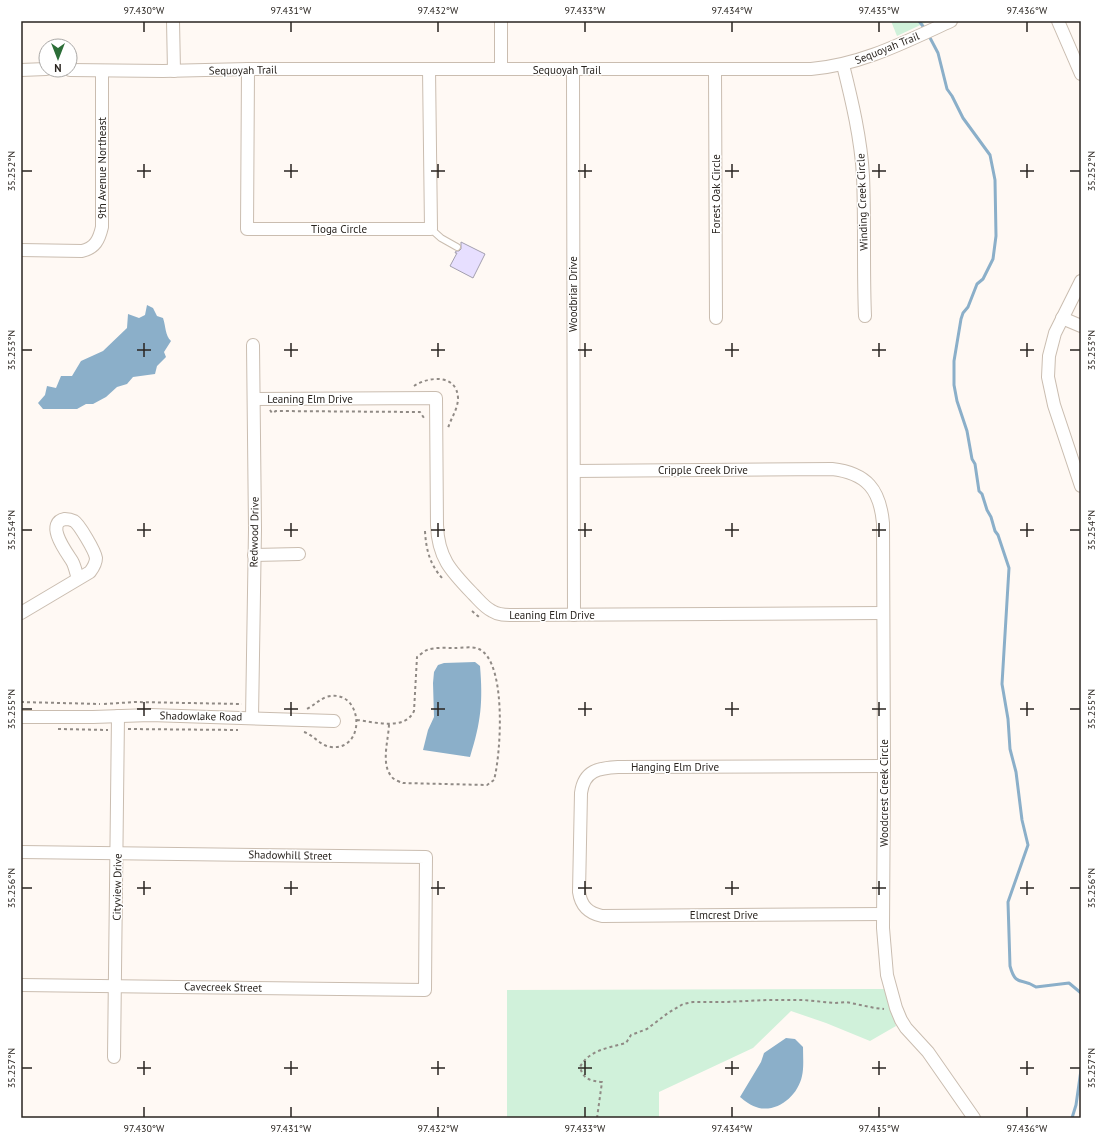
<svg xmlns="http://www.w3.org/2000/svg" width="1102" height="1139" font-family="'PT Sans',sans-serif">
	<style>
		.green { fill: #d0f1da }
		.water { fill: #8bafc9 }
		.lines { fill: none; stroke-linecap: round; stroke-linejoin: round }
		.stream { stroke: #8bafc9; stroke-width: 3 }
		.building { fill: #e7dfff; stroke: #a39faf }
		.service-casing { stroke: #cabdb0; stroke-width: 8 }
		.minor-casing { stroke: #cabdb0; stroke-width: 14 }
		.path { stroke: #908a85; stroke-width: 2; stroke-dasharray: 3 3; stroke-linecap: butt }
		.service { stroke: #fff; stroke-width: 6 }
		.minor { stroke: #fff; stroke-width: 12 }
		.ticks { fill: none; stroke: #2a2520; stroke-width: 1.5 }
		.labels { text-anchor: middle; stroke-width: 3; stroke-linejoin: round; paint-order: stroke }
		.street-label { font-size: 11px; fill: #2a2520; stroke: #fff }
		.neatline { fill: none; stroke: #2a2520; stroke-width: 1.5 }
		.ticks-label { font-size: 10px; text-anchor: middle; fill: #2a2520 }
	</style>
	<rect width="100%" height="100%" fill="#fff9f4"/>
	<g class="green">
		<polygon points="891,21 929,21 897,36"/>
		<polygon points="884,989 896,1026 870,1041 826,1023 791,1011 753,1048 659,1092 659,1118 507,1118 507,990"/>
	</g>
	<g class="water">
		<path d="M147,305l6,3 4,8 6,2c3,9 2,17 8,23l-7,11 2,5 -9,9 -2,8 -22,3 -6,7 -10,3 -11,10 -13,7h-7l-9,5h-34l-5,-6 7,-8 2,-9 9,2 5,-12h11l9,-15 22,-10 24,-23 1,-14 11,4 6,-3z"/>
		<path d="M475,662l5,4c3,36 1,56 -10,91l-47,-7 5,-20 6,-13 -1,-34 1,-11 4,-7 6,-2z"/>
		<path d="M786,1038l9,1 8,8c0,10 1,20 -1,29 -4,19 -23,36 -43,32 -8,-2 -14,-7 -19,-11l21,-35 3,-9z"/>
	</g>
	<g class="lines">
		<g class="stream">
			<polyline points="919,21 925,29"/>
			<path d="M928,34l10,19 9,36 5,7 11,22 27,37 5,25 1,56 -3,23 -10,20 -6,5 -9,23 -5,6 -2,6 -7,42v24l3,16 10,30 5,28 3,5 4,27 3,3 5,16 4,7 4,14 3,4 11,33 -7,116 6,35 2,30 6,23 6,48 6,25 -20,57 2,64c6,22 12,11 26,21l33,-4 12,10"/>
			<polyline points="1072,1118 1076,1105 1081,1070"/>
		</g>
	</g>
	<polygon class="building" points="461,242 485,254 473,278 450,266 457,253 455,253 456,251 459,251 461,249"/>
	<g class="lines">
		<g class="service-casing">
			<polyline id="service" points="431,229 441,238 457,247"/>
		</g>
		<g class="minor-casing">
			<g id="minor">
				<polyline points="173,21 174,71"/>
				<polyline points="1058,21 1081,74"/>
				<path d="M843,65c9,36 18,74 20,111 2,46 0,93 2,140"/>
				<polyline points="248,69 247,229 431,229 429,69"/>
				<polyline points="501,69 501,21"/>
				<polyline points="21,70 46,69"/>
				<path d="M70,70l93,1 85,-2h563c50,-4 94,-27 140,-48"/>
				<polyline points="573,70 574,615"/>
				<polyline points="715,70 716,318"/>
				<path d="M21,250l61,1c13,-3 17,-11 20,-24v-156"/>
				<polyline points="1081,281 1055,333 1049,356 1048,377 1054,405 1081,486"/>
				<polyline points="1062,318 1081,326"/>
				<path d="M254,399l182,-1 1,127c1,33 14,46 36,69 6,6 11,13 19,17 6,4 14,4 21,4l370,-2"/>
				<path d="M574,471l258,-2c35,4 48,21 51,54l1,243 -1,162 4,47 9,33 5,12 5,8 22,24 46,66"/>
				<polyline points="254,555 299,554"/>
				<path d="M21,613l69,-41c3,-4 6,-8 6,-14 -1,-7 -17,-34 -22,-37 -2,-1 -7,-2 -9,-2 -21,4 2,34 7,42 3,5 4,12 6,18"/>
				<polyline points="21,717 93,717 150,715 334,721"/>
				<polyline points="252,718 255,529 253,345"/>
				<polyline points="21,852 426,857 425,990 21,985"/>
				<path d="M883,914l-281,2c-14,-3 -21,-10 -23,-24l2,-99c3,-23 18,-25 37,-26l266,-1"/>
				<polyline points="114,1057 118,716"/>
			</g>
		</g>
		<g class="path">
			<path d="M414,386c15,-10 43,-12 44,12 0,11 -7,20 -10,30"/>
			<polyline points="270,410 272,413 276,411 415,412 420,412 424,418"/>
			<path d="M425,531c1,19 5,34 18,48"/>
			<polyline points="472,611 479,617"/>
			<polyline points="21,702 100,704"/>
			<polyline points="104,704 135,702 242,704"/>
			<path d="M357,720c18,2 48,11 57,-9l3,-54c3,-2 7,-6 10,-7 8,-3 19,-2 28,-2 6,0 18,-2 24,1 28,13 22,105 15,131l-7,5 -84,-2c-3,-1 -9,-3 -11,-6 -12,-13 -3,-38 -3,-54"/>
			<polyline points="58,729 108,730"/>
			<polyline points="128,729 238,730"/>
			<path d="M304,732c10,3 16,14 27,15 37,4 32,-61 -5,-50 -7,3 -12,8 -19,12"/>
			<path d="M597,1118l5,-36c-12,-1 -19,-3 -22,-15 9,-17 28,-19 46,-24l5,-8 16,-6 21,-16 15,-9 10,-2h32l42,-2h37l30,3 12,-1 29,6 9,1"/>
		</g>
		<use href="#service" class="service"/>
		<use href="#minor" class="minor"/>
	</g>
	<path class="ticks" d="M144,22v10M291,22v10M438,22v10M585,22v10M732,22v10M879,22v10M1027,22v10M144,164v14M291,164v14M438,164v14M585,164v14M732,164v14M879,164v14M1027,164v14M22,171h10M137,171h14M284,171h14M431,171h14M578,171h14M725,171h14M872,171h14M1020,171h14M1070,171h10M144,343v14M291,343v14M438,343v14M585,343v14M732,343v14M879,343v14M1027,343v14M22,350h10M137,350h14M284,350h14M431,350h14M578,350h14M725,350h14M872,350h14M1020,350h14M1070,350h10M144,523v14M291,523v14M438,523v14M585,523v14M732,523v14M879,523v14M1027,523v14M22,530h10M137,530h14M284,530h14M431,530h14M578,530h14M725,530h14M872,530h14M1020,530h14M1070,530h10M144,702v14M291,702v14M438,702v14M585,702v14M732,702v14M879,702v14M1027,702v14M22,709h10M137,709h14M284,709h14M431,709h14M578,709h14M725,709h14M872,709h14M1020,709h14M1070,709h10M144,881v14M291,881v14M438,881v14M585,881v14M732,881v14M879,881v14M1027,881v14M22,888h10M137,888h14M284,888h14M431,888h14M578,888h14M725,888h14M872,888h14M1020,888h14M1070,888h10M144,1061v14M291,1061v14M438,1061v14M585,1061v14M732,1061v14M879,1061v14M1027,1061v14M22,1068h10M137,1068h14M284,1068h14M431,1068h14M578,1068h14M725,1068h14M872,1068h14M1020,1068h14M1070,1068h10M144,1107v10M291,1107v10M438,1107v10M585,1107v10M732,1107v10M879,1107v10M1027,1107v10"/>
	<g class="labels">
		<g class="street-label">
			<text transform="translate(887 48) rotate(-22)" y="4">Sequoyah Trail</text>
			<text transform="translate(243 70) rotate(-1)" y="4">Sequoyah Trail</text>
			<text x="567" y="74">Sequoyah Trail</text>
			<text transform="translate(102 168) rotate(-90)" y="4">9th Avenue Northeast</text>
			<text transform="translate(716 194) rotate(-90)" y="4">Forest Oak Circle</text>
			<text transform="translate(862 202) rotate(-92)" y="4">Winding Creek Circle</text>
			<text x="339" y="233">Tioga Circle</text>
			<text transform="translate(573 294) rotate(-90)" y="4">Woodbriar Drive</text>
			<text x="310" y="403">Leaning Elm Drive</text>
			<text x="703" y="474">Cripple Creek Drive</text>
			<text transform="translate(254 532) rotate(-89)" y="4">Redwood Drive</text>
			<text x="552" y="619">Leaning Elm Drive</text>
			<text transform="translate(201 716) rotate(1)" y="4">Shadowlake Road</text>
			<text x="675" y="771">Hanging Elm Drive</text>
			<text transform="translate(884 793) rotate(-90)" y="4">Woodcrest Creek Circle</text>
			<text transform="translate(290 855) rotate(1)" y="4">Shadowhill Street</text>
			<text transform="translate(117 887) rotate(-89)" y="4">Cityview Drive</text>
			<text x="724" y="919">Elmcrest Drive</text>
			<text transform="translate(223 987) rotate(1)" y="4">Cavecreek Street</text>
		</g>
	</g>
	<rect width="1102" height="1139" fill="none" stroke="#ffffff" stroke-width="44"/>
	<g transform="translate(58 58) rotate(180)"><circle r="19" fill="#ffffff" stroke="#aaa8a6"/>
	<path d="M0-3L7 15L0 10L-7 15Z" fill="#2c6e38"/>
	<text y="-6" font-size="11" font-weight="bold" text-anchor="middle" fill="#2a2520">N</text>
	</g>
	<rect x="22" y="22" width="1058" height="1095" class="neatline"/>
	<g class="ticks-label">
		<text x="144" y="14">97.430°W</text>
		<text x="291" y="14">97.431°W</text>
		<text x="438" y="14">97.432°W</text>
		<text x="585" y="14">97.433°W</text>
		<text x="732" y="14">97.434°W</text>
		<text x="879" y="14">97.435°W</text>
		<text x="1027" y="14">97.436°W</text>
		<text transform="translate(1091 171) rotate(-90)" y="4">35.252°N</text>
		<text transform="translate(11 171) rotate(-90)" y="4">35.252°N</text>
		<text transform="translate(1091 350) rotate(-90)" y="4">35.253°N</text>
		<text transform="translate(11 350) rotate(-90)" y="4">35.253°N</text>
		<text transform="translate(1091 530) rotate(-90)" y="4">35.254°N</text>
		<text transform="translate(11 530) rotate(-90)" y="4">35.254°N</text>
		<text transform="translate(1091 709) rotate(-90)" y="4">35.255°N</text>
		<text transform="translate(11 709) rotate(-90)" y="4">35.255°N</text>
		<text transform="translate(1091 888) rotate(-90)" y="4">35.256°N</text>
		<text transform="translate(11 888) rotate(-90)" y="4">35.256°N</text>
		<text transform="translate(1091 1068) rotate(-90)" y="4">35.257°N</text>
		<text transform="translate(11 1068) rotate(-90)" y="4">35.257°N</text>
		<text x="144" y="1132">97.430°W</text>
		<text x="291" y="1132">97.431°W</text>
		<text x="438" y="1132">97.432°W</text>
		<text x="585" y="1132">97.433°W</text>
		<text x="732" y="1132">97.434°W</text>
		<text x="879" y="1132">97.435°W</text>
		<text x="1027" y="1132">97.436°W</text>
	</g>
</svg>
